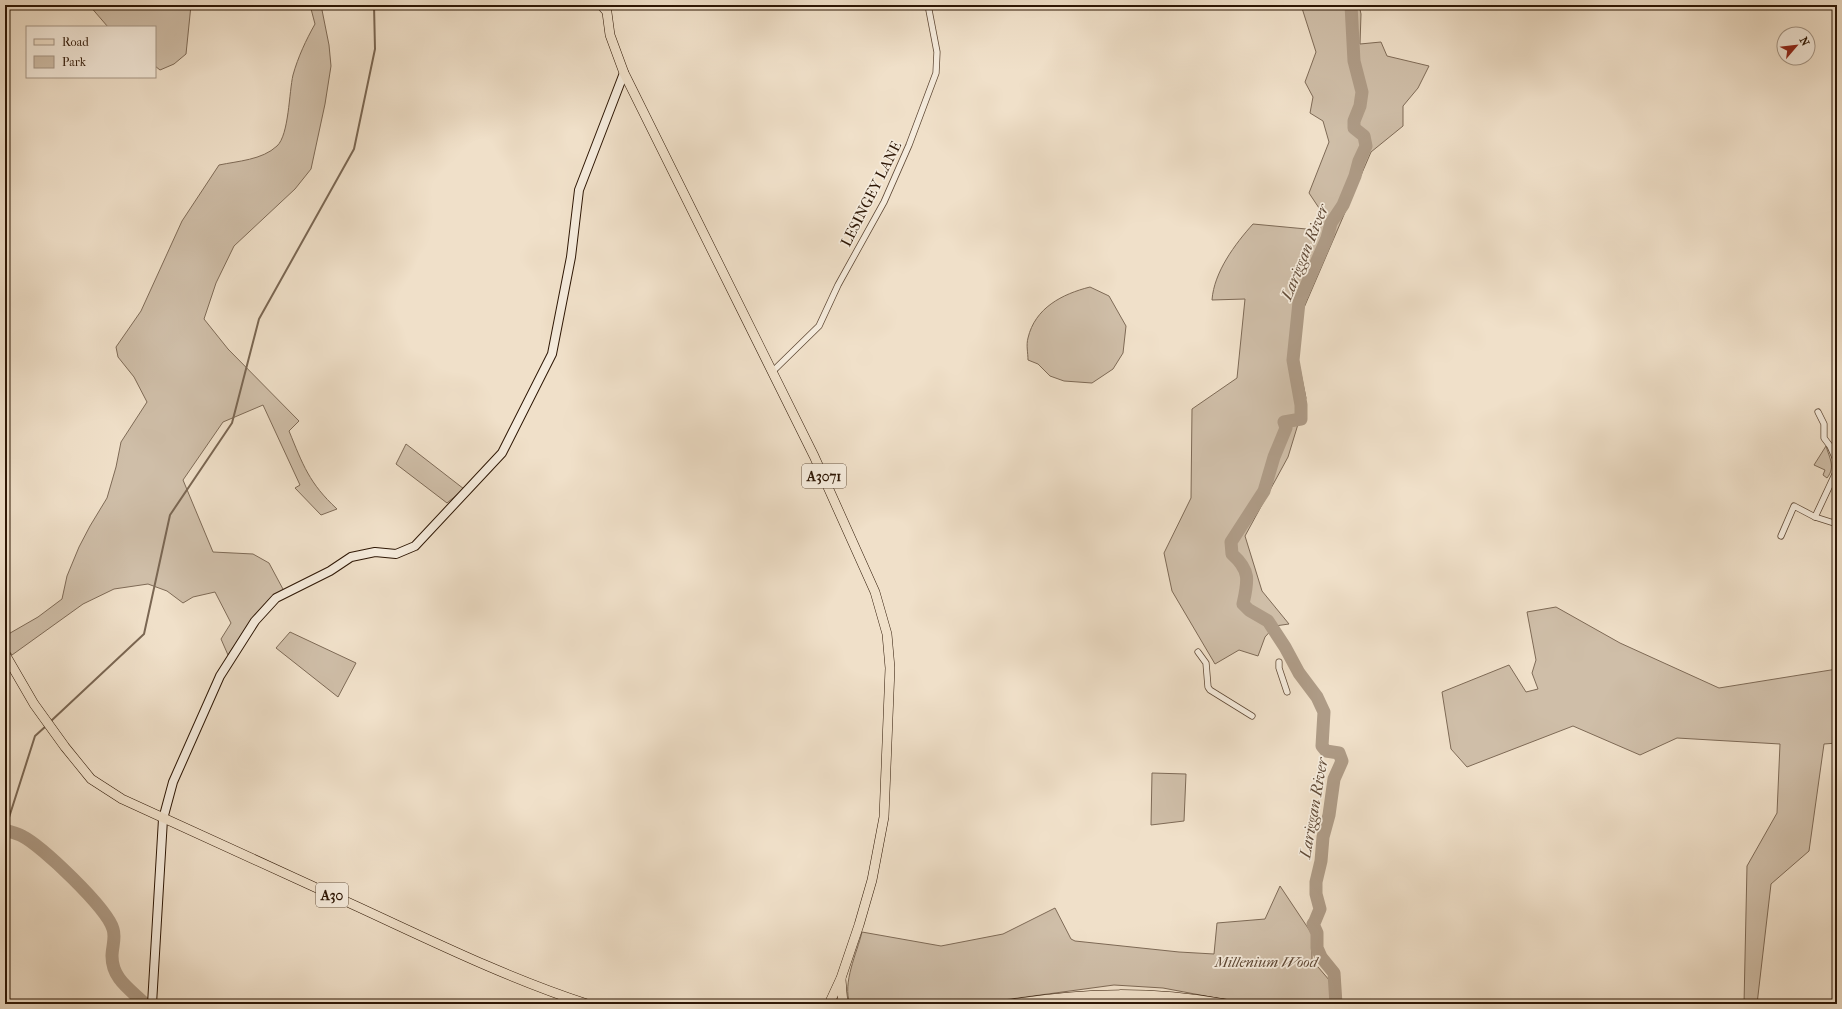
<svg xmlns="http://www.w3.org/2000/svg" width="1842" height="1009" font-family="'IM FELL French Canon',serif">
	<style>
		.green { fill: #cfbea8; stroke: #7e6a56 }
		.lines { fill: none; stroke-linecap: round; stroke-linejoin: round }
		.stream { stroke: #7a6652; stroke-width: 2 }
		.river { stroke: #ae9b86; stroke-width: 13 }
		.minor-casing { stroke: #5e4835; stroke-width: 7 }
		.secondary-casing { stroke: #2d1604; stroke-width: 10 }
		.primary-casing { stroke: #2d1604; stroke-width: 10 }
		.trunk-casing { stroke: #2d1604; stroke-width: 10 }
		.minor { stroke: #f5ebdc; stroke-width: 5.5 }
		.secondary { stroke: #f5ebdc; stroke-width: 8 }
		.primary { stroke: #f0e0c9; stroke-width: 9 }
		.trunk { stroke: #f0e0c9; stroke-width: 9 }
		.labels { text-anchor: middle; stroke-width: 3.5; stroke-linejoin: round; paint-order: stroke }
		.shield { fill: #f5ebdc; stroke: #695645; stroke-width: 1 }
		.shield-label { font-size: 14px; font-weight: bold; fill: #2d1604 }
		.street-label { font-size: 15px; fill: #2d1604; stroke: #f5ebdc }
		.park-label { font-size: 15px; font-style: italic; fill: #5e4835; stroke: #f5ebdc }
		.water-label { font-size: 16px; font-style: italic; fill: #614b38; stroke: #f5ebdc }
	</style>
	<rect width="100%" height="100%" fill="#f0e0c9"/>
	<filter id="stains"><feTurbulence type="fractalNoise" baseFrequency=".005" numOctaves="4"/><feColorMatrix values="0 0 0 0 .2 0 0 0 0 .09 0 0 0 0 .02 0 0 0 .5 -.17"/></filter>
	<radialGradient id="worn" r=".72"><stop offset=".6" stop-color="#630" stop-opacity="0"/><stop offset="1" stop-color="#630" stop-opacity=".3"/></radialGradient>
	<g class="green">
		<polygon points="89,5 191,5 186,54 174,64 160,70 155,66 155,27 108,27"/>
		<path d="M310,5h11l8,40 2,21 -6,38 -14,65 -16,20 -61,57 -18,37 -12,36 24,30 71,72 -10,10c14,34 20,52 48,78l-16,6 -26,-27 5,-3 -37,-80 -40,17 -40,58 30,72 40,2 16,9 15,28 -23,19 -11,12 -22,33 -7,-16 10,-16 -16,-31 -22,5 -10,6 -16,-12 -19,-7 -34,5 -31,15 -71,51 -7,-10v-9l33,-19 24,-18 5,-23 12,-29 11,-21 17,-28 9,-31 5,-25 26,-40 -13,-25 -16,-20 -2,-10 25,-36 41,-90 37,-56c19,-4 43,-5 58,-19 12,-11 12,-54 16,-71 5,-18 13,-35 22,-51z"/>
		<path d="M1301,5h58l2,9 -1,30 21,-2 6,14 42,10 -11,22 -15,18v20l-32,26 -68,158 -5,49 8,39 -18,59 -43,79 17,55 27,33 -14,2 -10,11 -7,19 -19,-6 -24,14 -43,-73 -8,-38 27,-55 1,-89 45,-31 8,-79 -33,1c2,-28 23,-56 41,-76l64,6 6,-16 -14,-21 20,-51 -6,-21 -13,-8 3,-16 -8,-15 11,-30z"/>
		<path d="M1090,287l19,9 17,30 -3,27 -10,16 -21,14 -28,-2 -14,-5 -12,-12 -10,-4c0,-7 -2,-15 0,-22 7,-30 34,-44 62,-51z"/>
		<polygon points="406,444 464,489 447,503 396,464"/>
		<path d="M1826,446c3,11 10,21 1,32l-4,-3 2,-5 -11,-5z"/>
		<polygon points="1556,607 1620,643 1719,688 1837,669 1837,743 1824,744 1809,851 1771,884 1757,1004 1744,1004 1747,866 1777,813 1780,744 1677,738 1640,755 1573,726 1467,767 1451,749 1442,692 1509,665 1526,692 1538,689 1532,673 1536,660 1527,612"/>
		<polygon points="290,632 356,663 338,697 276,648"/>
		<polygon points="1152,773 1186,774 1184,821 1151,825"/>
		<path d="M1280,886l32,48v26l18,21 2,23h-84l-85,-16 -49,-3 -140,19h-124c-8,-21 7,-51 12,-72l79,14 62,-12 52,-26 16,31 4,2 104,11 35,2 3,-31 48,-4z"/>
	</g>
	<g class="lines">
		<g class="stream">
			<polyline points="51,721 144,634 170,515 232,423 259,319 354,149 375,49 374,5"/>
			<polyline points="5,830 35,736 46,726"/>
		</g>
		<g class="river">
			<path d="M5,830c6,2 12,3 17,6 20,10 85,72 91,93 3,9 -1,18 -1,27 0,23 18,33 33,48"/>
			<path d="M1315,921l5,-12 -4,-15v-12l5,-21 2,-24 6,-22 5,-36 8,-18 -3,-8 -13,-2 -4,-5 2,-34 -7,-15 -18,-24 -14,-26 -17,-26 -19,-11 -6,-6c5,-23 8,-33 -11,-50l-1,-12 33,-51 10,-34 12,-29 -2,-6 17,-3v-14l-8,-45 6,-58 28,-64 4,-15 12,-18 12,-29 4,-15 7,-15 -2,-10 -10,-8v-7l6,-15 2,-14 -8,-31 -3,-56"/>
			<polyline points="1313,924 1317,933 1317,948 1321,957 1334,973 1336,1004"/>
		</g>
		<g class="minor-casing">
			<g id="minor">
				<polyline points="599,5 606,13"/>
				<polyline points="773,371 819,326 838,285 884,202 909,145 936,73 937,52 928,5"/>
				<polyline points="1818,412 1824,424 1824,438 1830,446 1837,462"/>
				<polyline points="1815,517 1837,470"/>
				<polyline points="1781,536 1794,506 1815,517 1837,524"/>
				<polyline points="1198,652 1206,663 1208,687 1210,690 1252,716"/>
				<polyline points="1279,662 1279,668 1287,692"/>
				<polyline points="1359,1004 1359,1003"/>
			</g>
		</g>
		<g class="secondary-casing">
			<polyline id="secondary" points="152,1004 163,819 173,782 220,676 255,621 276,598 330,571 351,557 375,552 396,554 415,546 502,453 552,354 571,257 579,190 624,73"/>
		</g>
		<g class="primary-casing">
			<g id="primary">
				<polyline points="606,5 610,35 624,73 814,456 875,592 887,634 890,668 884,817 872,880 859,925 841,978 829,1004"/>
				<path d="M5,654l29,50 31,43 26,32 31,20c77,36 156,71 234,107 76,35 151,72 231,98"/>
				<polyline points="841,979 843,1004"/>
			</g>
		</g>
		<g class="trunk-casing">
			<path id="trunk" d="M1012,1004c74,-12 139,-13 214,0"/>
		</g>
		<use href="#minor" class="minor"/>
		<use href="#secondary" class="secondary"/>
		<use href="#primary" class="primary"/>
		<use href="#trunk" class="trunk"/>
	</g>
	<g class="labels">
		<g class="shield">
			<rect x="802" y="464" width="44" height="24" rx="3"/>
			<rect x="316" y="883" width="32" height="24" rx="3"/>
		</g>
		<g class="shield-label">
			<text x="824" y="481">A3071</text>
			<text x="332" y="900">A30</text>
		</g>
		<g class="street-label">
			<text transform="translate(871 194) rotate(-63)" y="5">LESINGEY LANE</text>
		</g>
		<g class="park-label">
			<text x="1266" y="967">Millenium Wood</text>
		</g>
		<g class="water-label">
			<text transform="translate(1304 252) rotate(-68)" y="6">Lariggan River</text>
			<text transform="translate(1313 808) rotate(-80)" y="6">Lariggan River</text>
		</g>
	</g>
	<rect width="1842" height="1009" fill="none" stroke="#f0e0c9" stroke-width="20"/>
	<rect x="6" y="6" width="1830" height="997" fill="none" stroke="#2d1604" stroke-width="2"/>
	<rect x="10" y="10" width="1822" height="989" fill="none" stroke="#2d1604"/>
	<rect x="26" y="26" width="130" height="52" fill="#f5ebdc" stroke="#a59686"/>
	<rect x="34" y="39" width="20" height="6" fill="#f0e0c9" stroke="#a59686"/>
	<text x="62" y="46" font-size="12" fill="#2d1604">Road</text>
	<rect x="34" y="56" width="20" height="12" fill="#cfbea8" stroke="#a59686"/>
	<text x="62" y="66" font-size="12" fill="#2d1604">Park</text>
	<g transform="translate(1796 46) rotate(62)"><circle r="19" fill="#f5ebdc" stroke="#a59686"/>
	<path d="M0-3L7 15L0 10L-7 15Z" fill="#8f2418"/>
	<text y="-6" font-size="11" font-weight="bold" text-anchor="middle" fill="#2d1604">N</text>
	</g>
	<rect width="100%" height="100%" filter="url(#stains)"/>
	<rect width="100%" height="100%" fill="url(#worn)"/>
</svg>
